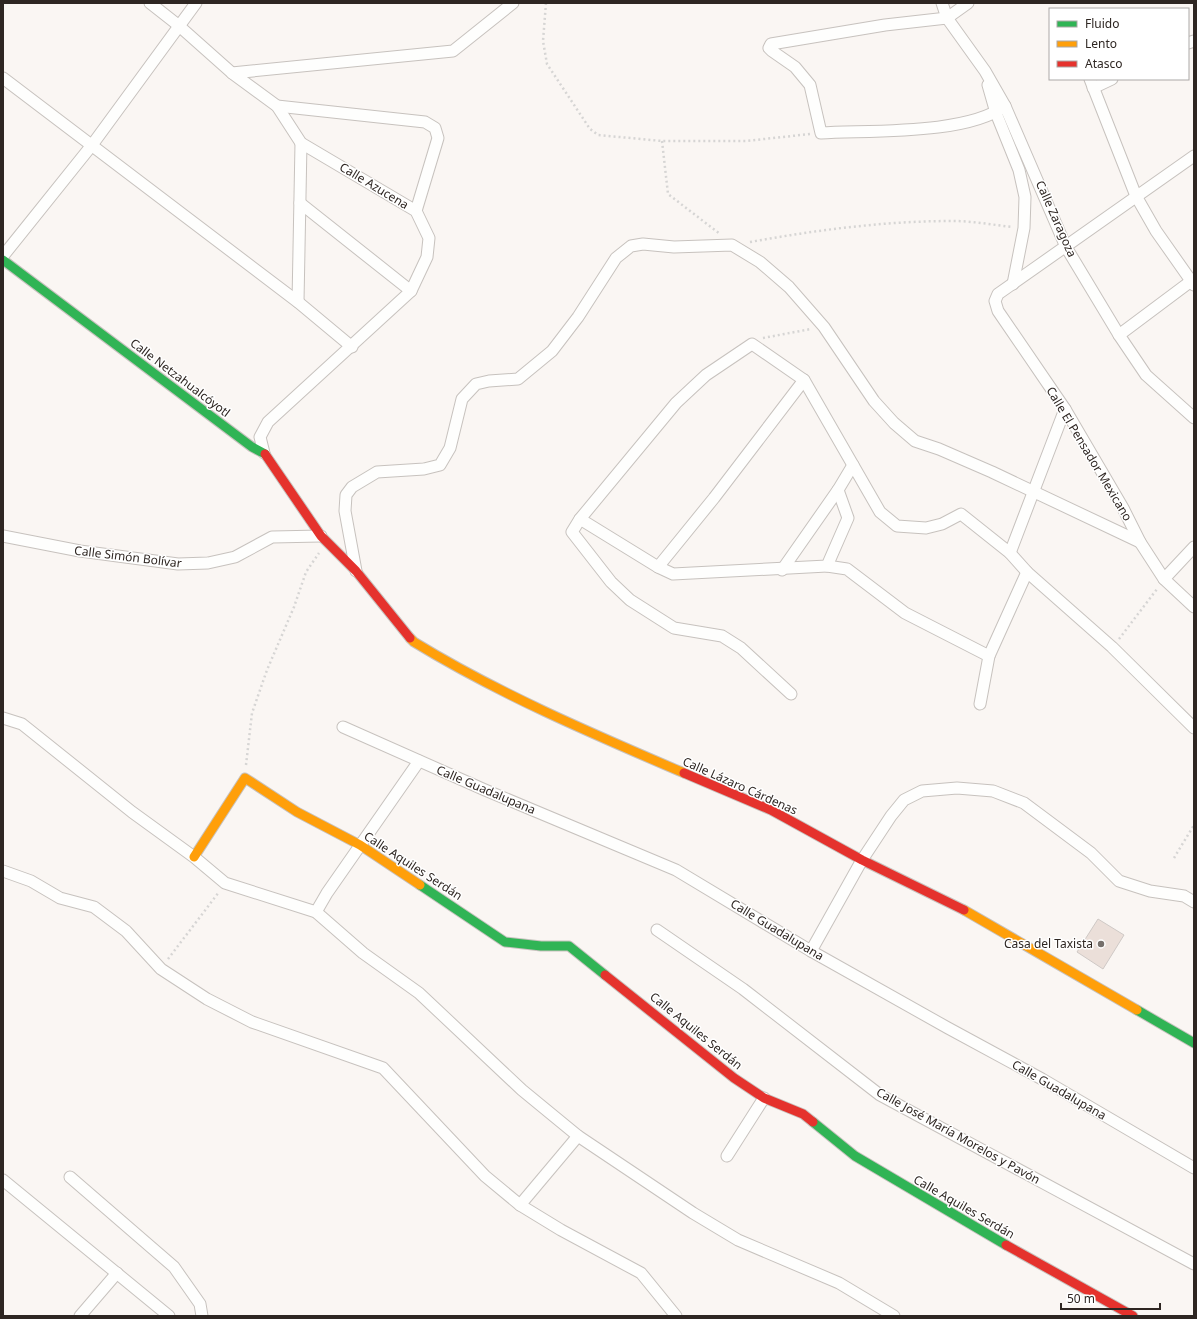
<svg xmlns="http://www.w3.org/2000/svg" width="1197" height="1319" font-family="'Noto Sans',sans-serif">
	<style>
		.building { fill: #ebdfd9; stroke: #cfc9c6 }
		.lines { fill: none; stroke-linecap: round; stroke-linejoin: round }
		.street-casing { stroke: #c7c2be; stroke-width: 13 }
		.fast-casing { stroke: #c7c2be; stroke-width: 11 }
		.slow-casing { stroke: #c7c2be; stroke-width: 11 }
		.jam-casing { stroke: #c7c2be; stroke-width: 11 }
		.path { stroke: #d6d5d4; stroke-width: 2.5; stroke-dasharray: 2 3; stroke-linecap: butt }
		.street { stroke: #fefefd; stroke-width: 11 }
		.fast { stroke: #30b455; stroke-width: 9 }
		.slow { stroke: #ff9f0a; stroke-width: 9 }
		.jam { stroke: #e5322d; stroke-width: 9 }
		.poi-dot { fill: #756f6b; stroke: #fff; stroke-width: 1.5 }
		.labels { text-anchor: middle; stroke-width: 3; stroke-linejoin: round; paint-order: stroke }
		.street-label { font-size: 12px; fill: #2e2622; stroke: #fff }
		.poi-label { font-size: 12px; fill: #2e2622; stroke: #fff; text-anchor: end }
	</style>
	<rect width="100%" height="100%" fill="#faf6f3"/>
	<polygon class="building" points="1098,919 1124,935 1103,969 1077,952"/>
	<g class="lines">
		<g class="street-casing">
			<g id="street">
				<polyline points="150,3 178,25 232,73 277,106 301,143 416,211 429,238 427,257 411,291 268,422 260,437 264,453"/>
				<polyline points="942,3 947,18 985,71 1005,106 1066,247 1119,335 1146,375 1194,418"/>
				<path d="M968,3l-21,15 -62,7 -114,19 -2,4 3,3 23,16 15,18 11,48c49,-3 145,2 184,-27"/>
				<polyline points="1188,43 1194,41"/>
				<polyline points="232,73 453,51 513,3"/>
				<polyline points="3,78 298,302 352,347"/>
				<polyline points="1090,79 1136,196 1156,231 1194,285"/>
				<polyline points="988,85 996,113 1019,170 1025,197 1024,228 1013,284"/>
				<polyline points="1093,88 1112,79"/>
				<polyline points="277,106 425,122 435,128 438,138 416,211"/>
				<polyline points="1194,156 998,294 995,301 998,311 1065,409 1123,508 1140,542 1164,579 1194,607"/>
				<polyline points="300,203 411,291"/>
				<polyline points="3,256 92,145 196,3"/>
				<polyline points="298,302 301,143"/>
				<polyline points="1119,335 1194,279"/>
				<polyline points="580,519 658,567 673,574 827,566 848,518 838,490 853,465"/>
				<polyline points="3,536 80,551 178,564 208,563 235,557 272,537 321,536"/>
				<polyline points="1010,553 1027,572 1112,647 1194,728"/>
				<polyline points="827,566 847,569 905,613 989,656"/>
				<polyline points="658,567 714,498 804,380"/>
				<polyline points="782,570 838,490"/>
				<polyline points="356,571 345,511 346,495 352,487 377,472 424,469 440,465 450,448 462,399 476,384 489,381 518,379 552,351 578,317 616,258 631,246 643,244 674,247 732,245 760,262 789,287 824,327 874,401 894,423 915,441 939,449 992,472 1140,542"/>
				<polyline points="1164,579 1194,547"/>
				<polyline points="791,694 741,648 722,636 674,628 630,600 611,582 572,532 580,519 676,403 706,375 752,344 804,380 880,512 897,526 926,528 942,524 961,514 1010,553 1065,409"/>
				<polyline points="980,704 989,656 1027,572"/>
				<polyline points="3,718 22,724 132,812 194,857 225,883 316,912 363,953 419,993 522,1090 578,1136 693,1213 738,1240 839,1283 894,1316"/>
				<polyline points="343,727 485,790 676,870 811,951 948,1028 1042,1079 1194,1168"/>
				<polyline points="3,871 31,881 60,898 94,907 126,931 161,969 207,999 252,1022 383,1068 485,1176 520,1205 561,1230 641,1273 676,1316"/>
				<polyline points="316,912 327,893 419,761"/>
				<polyline points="657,930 743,989 880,1095 1194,1264"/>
				<polyline points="811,951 862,860 891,816 904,800 922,791 957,788 993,791 1024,803 1091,853 1119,881 1150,891 1184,896 1194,902"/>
				<polyline points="727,1156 764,1098"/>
				<polyline points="70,1177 174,1267 200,1304 202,1316"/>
				<polyline points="3,1180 169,1316"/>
				<polyline points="520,1205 578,1136"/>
				<polyline points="80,1316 117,1273"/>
			</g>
		</g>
		<g class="fast-casing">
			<g id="fast">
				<polyline points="3,260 252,447 265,454"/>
				<polyline points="420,885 505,942 541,946 569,946 605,975"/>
				<polyline points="1137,1010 1194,1043"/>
				<polyline points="813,1122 855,1156 1006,1245"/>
			</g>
		</g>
		<g class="slow-casing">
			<g id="slow">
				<path d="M410,638l4,4c85,52 179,92 270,131"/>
				<polyline points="194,857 245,778 297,812 360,845 420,885"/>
				<polyline points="964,910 1137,1010"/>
			</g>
		</g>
		<g class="jam-casing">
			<g id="jam">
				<polyline points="265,454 321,536 356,571 410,638"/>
				<polyline points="684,773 771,810 862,860 964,910"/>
				<polyline points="605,975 734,1078 764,1098 803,1114 813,1122"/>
				<polyline points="1006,1245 1133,1316"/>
			</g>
		</g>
		<g class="path">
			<polyline points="546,3 543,41 547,64 590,129 598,135 662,141 746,141 810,134"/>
			<polyline points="662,141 668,194 720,234"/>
			<path d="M750,242c67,-12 134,-21 203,-21 20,0 40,4 60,6"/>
			<polyline points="763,338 811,329"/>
			<polyline points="1119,639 1157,589"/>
			<polyline points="246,765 252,713 267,670 294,607 306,572 319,553"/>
			<polyline points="1174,858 1194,825"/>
			<polyline points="168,959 219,892"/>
		</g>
		<use href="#street" class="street"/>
		<use href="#fast" class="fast"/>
		<use href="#slow" class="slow"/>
		<use href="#jam" class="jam"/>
	</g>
	<circle class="poi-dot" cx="1101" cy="944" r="4"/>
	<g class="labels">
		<g class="street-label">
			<text transform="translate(374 186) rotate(31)" y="4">Calle Azucena</text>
			<text transform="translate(1056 219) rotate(66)" y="4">Calle Zaragoza</text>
			<text transform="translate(180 378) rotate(37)" y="4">Calle Netzahualcóyotl</text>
			<text transform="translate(1089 454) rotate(59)" y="4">Calle El Pensador Mexicano</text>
			<text transform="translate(128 557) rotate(7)" y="4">Calle Simón Bolívar</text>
			<text transform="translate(740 786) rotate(24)" y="4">Calle Lázaro Cárdenas</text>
			<text transform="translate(486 790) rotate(23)" y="4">Calle Guadalupana</text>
			<text transform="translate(413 866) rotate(33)" y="4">Calle Aquiles Serdán</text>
			<text transform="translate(777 930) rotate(31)" y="4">Calle Guadalupana</text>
			<text transform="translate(696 1031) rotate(39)" y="4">Calle Aquiles Serdán</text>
			<text transform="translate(1059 1090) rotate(30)" y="4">Calle Guadalupana</text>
			<text transform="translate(958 1136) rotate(29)" y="4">Calle José María Morelos y Pavón</text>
			<text transform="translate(964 1207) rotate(30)" y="4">Calle Aquiles Serdán</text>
		</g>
		<g class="poi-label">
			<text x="1093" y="948">Casa del Taxista</text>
		</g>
	</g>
	<rect width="1197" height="1319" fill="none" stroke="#2e2622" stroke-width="8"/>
	<rect x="1049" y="8" width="140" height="72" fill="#ffffff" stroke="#aba8a7"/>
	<rect x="1057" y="21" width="20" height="6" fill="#30b455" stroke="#aba8a7"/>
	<text x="1085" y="28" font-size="12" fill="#2e2622">Fluido</text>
	<rect x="1057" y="41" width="20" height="6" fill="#ff9f0a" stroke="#aba8a7"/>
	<text x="1085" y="48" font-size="12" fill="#2e2622">Lento</text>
	<rect x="1057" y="61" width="20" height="6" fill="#e5322d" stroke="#aba8a7"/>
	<text x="1085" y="68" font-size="12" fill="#2e2622">Atasco</text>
	<path d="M1061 1303v6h99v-6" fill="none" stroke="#2e2622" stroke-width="2"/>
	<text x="1067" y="1303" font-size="12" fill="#2e2622" stroke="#ffffff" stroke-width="3" paint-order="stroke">50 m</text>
</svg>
